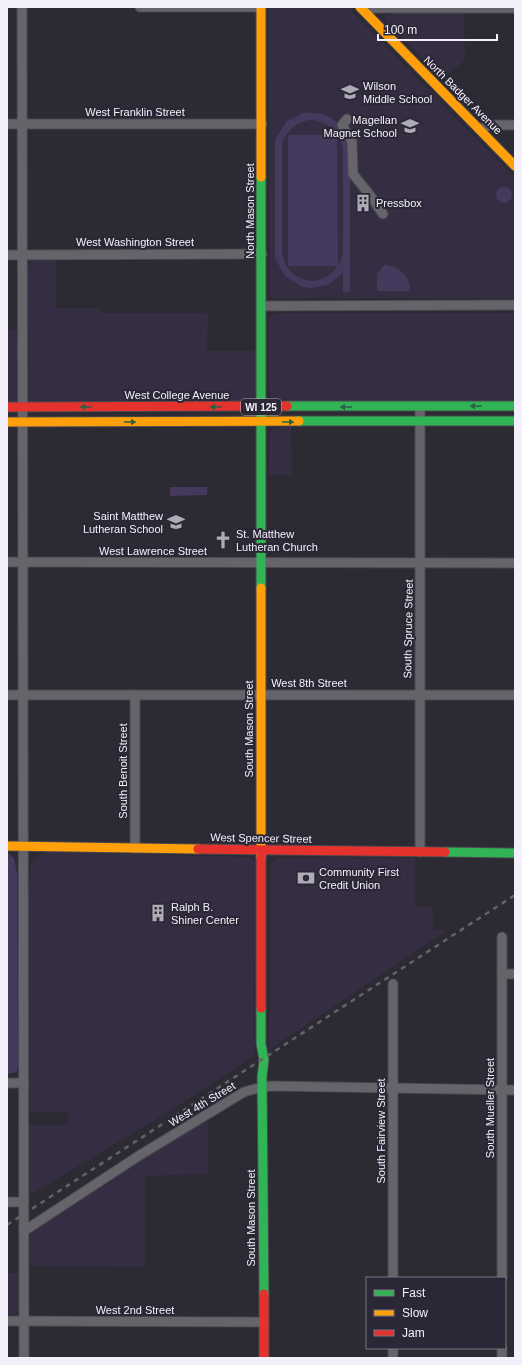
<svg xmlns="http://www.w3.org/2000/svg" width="522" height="1365" font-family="Helvetica,sans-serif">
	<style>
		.built { fill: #352e42 }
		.green { fill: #45395e; fill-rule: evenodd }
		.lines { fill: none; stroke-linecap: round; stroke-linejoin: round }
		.street-casing { stroke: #4a484f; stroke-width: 11 }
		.fast-casing { stroke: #4a484f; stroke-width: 11 }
		.slow-casing { stroke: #4a484f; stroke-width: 11 }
		.jam-casing { stroke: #4a484f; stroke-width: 11 }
		.street { stroke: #66646b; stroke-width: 9 }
		.fast { stroke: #30b455; stroke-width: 9 }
		.slow { stroke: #ff9f0a; stroke-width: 9 }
		.jam { stroke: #e5322d; stroke-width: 9 }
		.rail { stroke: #656369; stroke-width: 2.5; stroke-dasharray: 5 5; stroke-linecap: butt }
		.oneway { fill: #2d5f42 }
		.labels { text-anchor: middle; stroke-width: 4; stroke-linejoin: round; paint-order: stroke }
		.shield { fill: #2b2736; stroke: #b7b4c0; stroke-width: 1 }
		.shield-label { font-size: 10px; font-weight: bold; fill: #f3f0fb }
		.poi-label { font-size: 11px; fill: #f3f0fb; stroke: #2b2736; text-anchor: start }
		.street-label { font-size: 11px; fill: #f3f0fb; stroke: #2b2736 }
	</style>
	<rect width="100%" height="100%" fill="#2c2a32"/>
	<g class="built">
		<polygon points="268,7 348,7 515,178 515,298 273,298 270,295"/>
		<polygon points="393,13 464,13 465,60 443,79 386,22 385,16"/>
		<polygon points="33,260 56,260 56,308 99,308 99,313 208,313 207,351 256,351 256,392 253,399 251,401 7,402 7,330 28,330 28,265"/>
		<polygon points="279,313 515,313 515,402 276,401 271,397 269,384 269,318 273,314"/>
		<polygon points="291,426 292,475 269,475 270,432 274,428"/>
		<polygon points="47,852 246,857 253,859 255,862 254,1056 165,1114 30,1195 29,1125 68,1125 68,1112 30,1112 28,892 31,865 38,856"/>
		<polygon points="326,857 415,858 415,907 433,907 433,930 447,930 269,1050 271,864 277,858"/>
		<polygon points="208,1117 208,1174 145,1176 145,1267 30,1266 30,1229"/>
		<polygon points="7,1273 18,1273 18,1312 13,1315 7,1315"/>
	</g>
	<g class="green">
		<path d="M303,113c29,-2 42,11 47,38v141h-7v-19l-15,12 -17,3 -9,-1 -17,-11 -10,-18v-118l12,-19zM309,120c19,1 31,11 34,30v103c-9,37 -54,37 -61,0v-110c6,-13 13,-20 27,-23z"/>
		<polygon points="288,135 337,135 338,266 288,266"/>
		<circle cx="504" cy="195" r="8"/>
		<path d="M384,265c12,0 22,8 26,20l-1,6h-32v-17z"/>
		<polygon points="170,487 207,487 207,495 170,496"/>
		<polygon points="7,853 14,858 17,873 18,1065 17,1072 7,1074"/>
	</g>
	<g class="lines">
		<g class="street-casing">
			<g id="street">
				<polyline points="22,7 24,1358"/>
				<polyline points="140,7 261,7"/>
				<polyline points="363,10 375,8 515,8"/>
				<polyline points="347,119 342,125 352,141 353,174 369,194 383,214"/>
				<polyline points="7,124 262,124"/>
				<polyline points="479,129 491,125 515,125"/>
				<polyline points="7,255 262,254"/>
				<polyline points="262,306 515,305"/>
				<polyline points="420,407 420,852"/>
				<polyline points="7,562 515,563"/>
				<polyline points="7,695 515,695"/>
				<polyline points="135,695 135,848"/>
				<polyline points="502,974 515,974"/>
				<polyline points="393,984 393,1278"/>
				<polyline points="7,1083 24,1083"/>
				<polyline points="7,1202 24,1202"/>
				<polyline points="24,1231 140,1155 244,1092 262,1087 272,1086 515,1090"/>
				<polyline points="502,1278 502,937"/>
				<polyline points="7,1321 264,1322"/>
				<polyline points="393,1348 393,1358"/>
				<polyline points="502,1348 502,1358"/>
			</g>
		</g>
		<g class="fast-casing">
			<g id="fast">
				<polyline points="261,177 261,588"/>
				<polyline points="287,406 515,406"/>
				<polyline points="299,421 515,421"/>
				<polyline points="445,852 515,853"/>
				<polyline points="261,1008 261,1044 264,1060 262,1077 264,1294"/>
			</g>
		</g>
		<g class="slow-casing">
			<g id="slow">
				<polyline points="261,7 261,177"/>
				<polyline points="360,7 515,166"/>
				<polyline points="7,422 299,421"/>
				<polyline points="261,588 261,857"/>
				<polyline points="7,846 198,849"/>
			</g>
		</g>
		<g class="jam-casing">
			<g id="jam">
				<polyline points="7,407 287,406"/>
				<polyline points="198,849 445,852"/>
				<polyline points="261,857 261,1008"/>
				<polyline points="264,1294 264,1358"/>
			</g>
		</g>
		<use href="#street" class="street"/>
		<use href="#fast" class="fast"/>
		<use href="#slow" class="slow"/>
		<use href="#jam" class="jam"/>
		<polyline class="rail" points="7,1225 515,895"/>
	</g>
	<defs><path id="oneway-solid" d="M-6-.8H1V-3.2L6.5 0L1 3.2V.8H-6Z"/></defs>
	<g class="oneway">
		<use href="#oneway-solid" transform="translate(476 406) rotate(180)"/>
		<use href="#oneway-solid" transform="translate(86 407) rotate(180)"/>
		<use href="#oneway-solid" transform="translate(216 407) rotate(-180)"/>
		<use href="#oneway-solid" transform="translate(346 407) rotate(180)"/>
		<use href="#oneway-solid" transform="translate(130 422)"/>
		<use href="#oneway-solid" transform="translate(288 422)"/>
	</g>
	<defs>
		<g id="school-bare" transform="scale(1.38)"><path d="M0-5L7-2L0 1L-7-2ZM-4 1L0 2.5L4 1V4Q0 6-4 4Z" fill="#adabb5" stroke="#2b2736" stroke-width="2.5" paint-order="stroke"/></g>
		<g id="building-bare" transform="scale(1.38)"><path d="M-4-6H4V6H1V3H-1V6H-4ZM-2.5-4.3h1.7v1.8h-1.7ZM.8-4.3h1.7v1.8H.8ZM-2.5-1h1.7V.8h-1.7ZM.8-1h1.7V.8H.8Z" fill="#adabb5" stroke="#2b2736" stroke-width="2.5" paint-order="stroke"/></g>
		<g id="church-bare" transform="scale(1.38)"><path d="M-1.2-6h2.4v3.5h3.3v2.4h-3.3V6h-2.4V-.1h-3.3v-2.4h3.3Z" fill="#adabb5" stroke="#2b2736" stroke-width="2.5" paint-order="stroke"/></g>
		<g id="bank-bare" transform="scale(1.38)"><path d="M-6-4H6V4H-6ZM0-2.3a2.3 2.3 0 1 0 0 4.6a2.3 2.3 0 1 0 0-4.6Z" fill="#adabb5" stroke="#2b2736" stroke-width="2.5" paint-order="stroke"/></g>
	</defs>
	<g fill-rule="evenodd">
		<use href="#school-bare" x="350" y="92"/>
		<use href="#school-bare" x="410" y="126"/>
		<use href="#building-bare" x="363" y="203"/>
		<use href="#school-bare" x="176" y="522"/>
		<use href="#church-bare" x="223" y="540"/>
		<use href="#bank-bare" x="306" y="878"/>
		<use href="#building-bare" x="158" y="913"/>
	</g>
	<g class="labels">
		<rect class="shield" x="241" y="399" width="40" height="16" rx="3"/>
		<g class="shield-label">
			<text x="261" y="411">WI 125</text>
		</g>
		<g class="poi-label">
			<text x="363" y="90">Wilson<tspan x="363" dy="13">Middle School</tspan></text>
			<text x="397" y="124" text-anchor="end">Magellan<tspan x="397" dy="13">Magnet School</tspan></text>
			<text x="376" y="207">Pressbox</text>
			<text x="163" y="520" text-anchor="end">Saint Matthew<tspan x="163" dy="13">Lutheran School</tspan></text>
			<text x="236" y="538">St. Matthew<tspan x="236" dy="13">Lutheran Church</tspan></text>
			<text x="319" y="876">Community First<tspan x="319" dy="13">Credit Union</tspan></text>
			<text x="171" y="911">Ralph B.<tspan x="171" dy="13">Shiner Center</tspan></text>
		</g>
		<g class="street-label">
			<text transform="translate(463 95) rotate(45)" y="4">North Badger Avenue</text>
			<text x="135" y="116">West Franklin Street</text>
			<text transform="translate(250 211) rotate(-90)" y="4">North Mason Street</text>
			<text x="135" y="246">West Washington Street</text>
			<text x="177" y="399">West College Avenue</text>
			<text x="153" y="555">West Lawrence Street</text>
			<text transform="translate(408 629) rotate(-89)" y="4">South Spruce Street</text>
			<text x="309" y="687">West 8th Street</text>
			<text transform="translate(249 729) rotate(-90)" y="4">South Mason Street</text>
			<text transform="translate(123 771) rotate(-90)" y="4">South Benoit Street</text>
			<text transform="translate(261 838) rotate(1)" y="4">West Spencer Street</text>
			<text transform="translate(202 1104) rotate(-31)" y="4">West 4th Street</text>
			<text transform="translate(490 1108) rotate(-90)" y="4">South Mueller Street</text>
			<text transform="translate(381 1131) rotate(-90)" y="4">South Fairview Street</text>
			<text transform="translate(251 1218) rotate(-90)" y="4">South Mason Street</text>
			<text x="135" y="1314">West 2nd Street</text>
		</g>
	</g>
	<rect width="522" height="1365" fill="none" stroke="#f3f0fb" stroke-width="16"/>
	<rect x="366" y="1277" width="140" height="72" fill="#2b2736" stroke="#7b7785"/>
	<rect x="374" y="1290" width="20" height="6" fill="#30b455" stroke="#7b7785"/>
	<text x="402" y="1297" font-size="12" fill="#f3f0fb">Fast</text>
	<rect x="374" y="1310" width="20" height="6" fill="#ff9f0a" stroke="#7b7785"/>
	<text x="402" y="1317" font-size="12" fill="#f3f0fb">Slow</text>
	<rect x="374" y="1330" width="20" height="6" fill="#e5322d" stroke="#7b7785"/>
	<text x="402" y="1337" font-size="12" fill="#f3f0fb">Jam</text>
	<path d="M378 34v6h119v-6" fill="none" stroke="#f3f0fb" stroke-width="2"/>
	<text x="384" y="34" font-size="12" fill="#f3f0fb" stroke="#2b2736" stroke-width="3" paint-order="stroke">100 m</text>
</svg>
